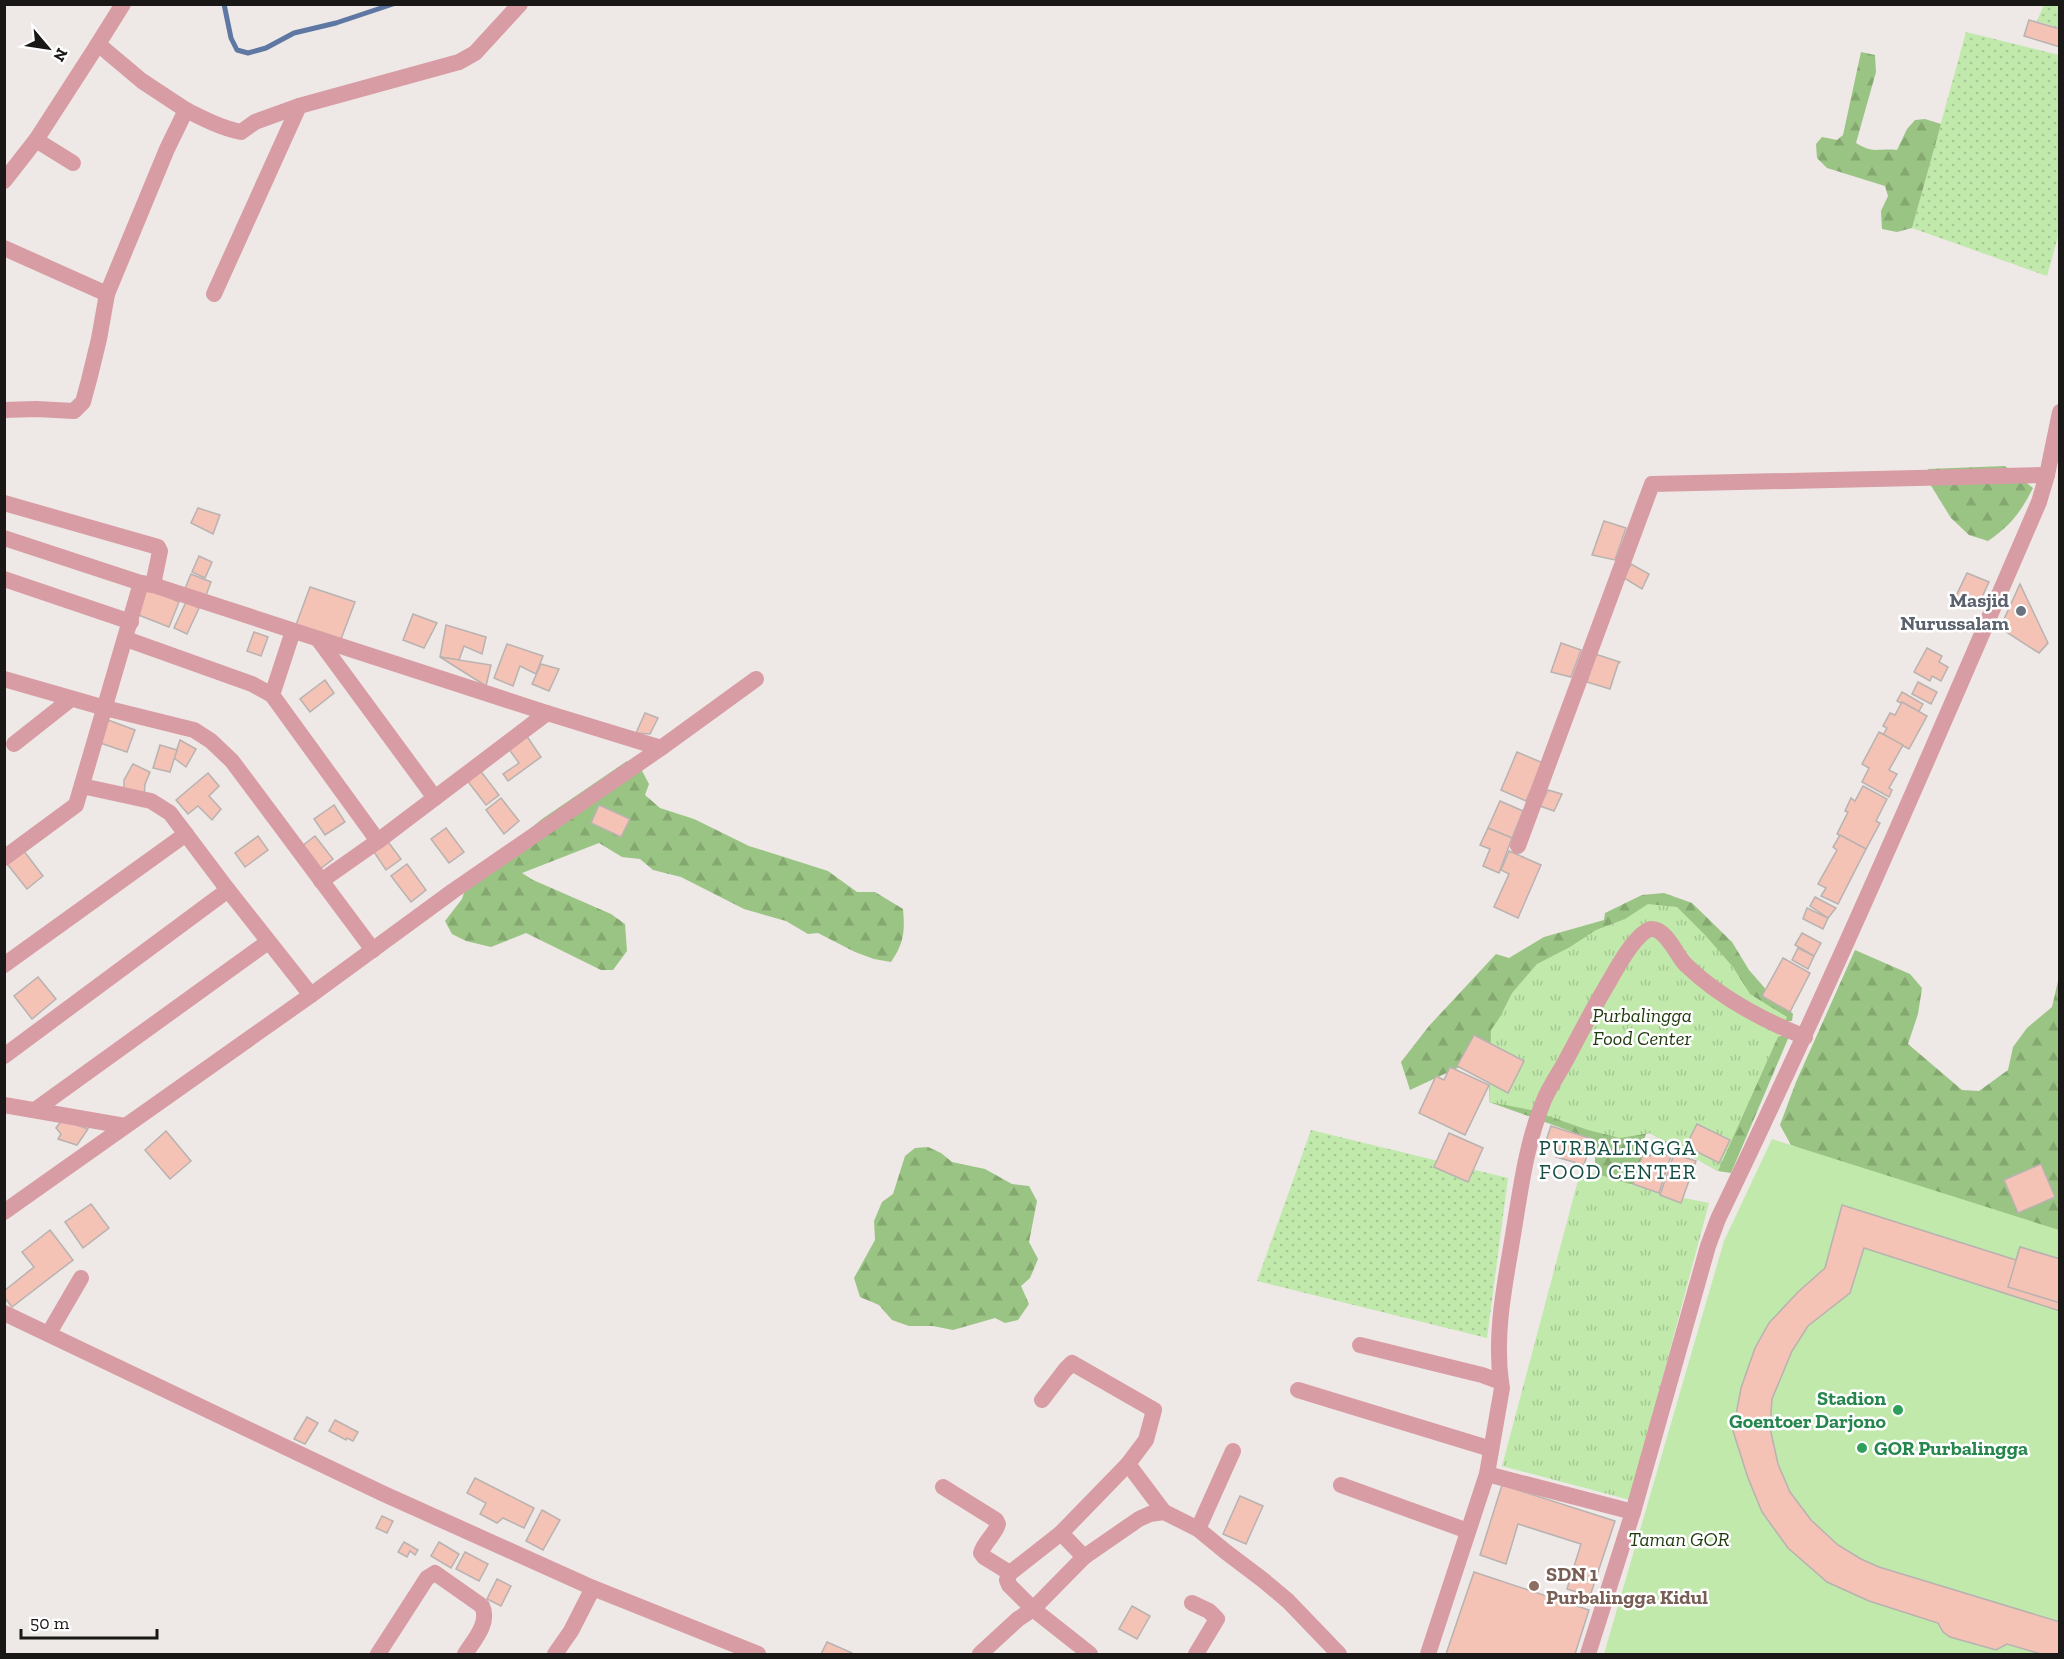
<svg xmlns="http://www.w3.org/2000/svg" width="2064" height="1659" font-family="'Zilla Slab',serif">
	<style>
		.grass { fill: url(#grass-dots) }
		.forest { fill: url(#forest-firs) }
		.park { fill: url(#park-tufts) }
		.garden { fill: #c1e9ac }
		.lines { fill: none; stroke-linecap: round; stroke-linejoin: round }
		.stream { stroke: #5f78a3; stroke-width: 5 }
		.building { fill: #f4c3b5; stroke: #b8b2b0; stroke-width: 1.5 }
		.minor { stroke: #d89ca4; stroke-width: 16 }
		.worship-dot { fill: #6b7280; stroke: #fff; stroke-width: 2 }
		.leisure-dot { fill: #2e9e5b; stroke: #fff; stroke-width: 2 }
		.education-dot { fill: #8d6e63; stroke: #fff; stroke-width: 2 }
		.labels { text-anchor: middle; stroke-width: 5; stroke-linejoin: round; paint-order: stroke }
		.worship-label { font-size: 20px; font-weight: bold; fill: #5b616d; stroke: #fff; text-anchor: end }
		.park-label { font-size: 20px; font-style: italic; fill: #1e380a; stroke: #fff }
		.leisure-label { font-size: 20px; font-weight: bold; fill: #27864d; stroke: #fff; text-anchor: end }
		.education-label { font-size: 20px; font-weight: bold; fill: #785e54; stroke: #fff; text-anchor: start }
		.neighbourhood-label { font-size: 21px; letter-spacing: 1.5px; fill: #154d42; stroke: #fff }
	</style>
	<defs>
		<pattern id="grass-dots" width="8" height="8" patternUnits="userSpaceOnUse" patternTransform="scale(1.5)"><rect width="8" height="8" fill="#c1e9ac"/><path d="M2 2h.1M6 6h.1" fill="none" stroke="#a5c793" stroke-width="1.8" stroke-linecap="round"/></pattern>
		<pattern id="forest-firs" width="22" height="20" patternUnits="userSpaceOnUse" patternTransform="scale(1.5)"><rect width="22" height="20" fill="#9ac483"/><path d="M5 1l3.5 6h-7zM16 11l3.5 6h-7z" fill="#84a870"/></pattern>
		<pattern id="park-tufts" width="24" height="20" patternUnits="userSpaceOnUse" patternTransform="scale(1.5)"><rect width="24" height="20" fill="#c1e9ac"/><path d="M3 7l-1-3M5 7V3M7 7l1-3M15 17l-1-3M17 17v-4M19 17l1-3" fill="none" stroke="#a5c793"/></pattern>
	</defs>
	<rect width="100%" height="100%" fill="#eee8e6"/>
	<g class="grass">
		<polygon points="2044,5 2059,5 2059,28 2037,21"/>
		<polygon points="1966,32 2059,55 2059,233 2047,276 1912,228"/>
		<polygon points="1311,1130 1508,1178 1487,1338 1257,1281"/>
	</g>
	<g class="forest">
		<path d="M1861,52l14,3 1,17 -20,71c18,11 21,5 41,7l10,-21 8,-9 10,-1 16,5 -29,104 -15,4 -15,-3 -1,-18 7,-15 -3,-10 -58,-18 -10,-10 -1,-14 6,-7 15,3 6,-5z"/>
		<path d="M2005,466l28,22c-13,25 -22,37 -45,53l-19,-6 -18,-17 -21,-34 -2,-15z"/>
		<path d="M627,761l14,8 8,15 -4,11 15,13 34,11 55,27 79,25 29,21h18l28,17c2,23 1,34 -12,53l-17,-3 -19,-7 -37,-19 -10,1 -22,-13 -42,-12 -63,-32 -28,-7 -13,-11 -18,-2 -23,-14 -77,30 11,7 78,34 14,10 2,27 -14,19h-12l-75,-37 -35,14 -25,-6 -14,-7 -7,-13 17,-22 6,-19 74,-61z"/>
		<polygon points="1664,893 1692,903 1732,942 1749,970 1770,994 1784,1004 1793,1014 1792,1021 1781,1021 1770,1038 1790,1034 1731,1173 1718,1171 1650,1133 1646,1134 1641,1148 1644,1168 1633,1184 1611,1184 1595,1174 1595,1156 1592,1139 1489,1102 1489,1074 1468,1063 1410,1090 1401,1062 1429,1026 1496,954 1509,958 1544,937 1604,920 1605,913 1642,895"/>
		<polygon points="1855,950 1910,974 1922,988 1918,1014 1908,1044 1962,1090 1979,1091 2008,1070 2013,1047 2027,1028 2052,1007 2058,981 2059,980 2059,1245 1791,1145 1780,1125 1796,1082"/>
		<polygon points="928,1147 941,1153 952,1162 985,1169 1012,1184 1029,1186 1037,1201 1029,1242 1038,1259 1030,1278 1021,1286 1029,1304 1018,1320 1005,1323 995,1318 953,1330 933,1326 909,1326 892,1320 879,1305 860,1297 854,1278 875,1240 874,1221 882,1202 893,1194 905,1156 915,1148"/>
	</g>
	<g class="park">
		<polygon points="1648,904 1677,907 1705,935 1733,967 1750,994 1787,1017 1718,1171 1650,1133 1620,1138 1588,1130 1531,1110 1489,1102 1491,1030 1500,1017 1512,993 1537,964 1570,947 1596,930 1625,919"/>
		<polygon points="1581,1169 1659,1193 1709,1203 1630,1500 1502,1466"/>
	</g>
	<polygon class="garden" points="1772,1139 2059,1230 2059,1654 1604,1654 1724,1241"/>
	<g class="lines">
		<polyline class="stream" points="224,4 231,38 237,50 248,53 266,48 294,33 336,23 393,4"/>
	</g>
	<g class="building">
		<polygon points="2029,20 2060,29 2060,47 2024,36"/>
		<polygon points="198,508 220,515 213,534 191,523"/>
		<polygon points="1604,521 1626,528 1615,560 1592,555"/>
		<polygon points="199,556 212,562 205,578 192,572"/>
		<polygon points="1631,564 1649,574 1642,589 1624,578"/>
		<polygon points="1967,573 1989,582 1978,606 1956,596"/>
		<polygon points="191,574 211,582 205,598 184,591"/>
		<polygon points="2020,584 2048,643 2039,653 2000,628"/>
		<polygon points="310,587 355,602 341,639 296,625"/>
		<polygon points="147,588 179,602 169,627 136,614"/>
		<polygon points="186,602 199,608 187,634 174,628"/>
		<polygon points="413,614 437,623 424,648 403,640"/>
		<polygon points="446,625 486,637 482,654 464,646 459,660 440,657"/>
		<polygon points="254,632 268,637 261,656 247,651"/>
		<polygon points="1561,643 1581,650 1571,677 1551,672"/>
		<polygon points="507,644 543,656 536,674 520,666 513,686 494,678"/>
		<polygon points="1927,648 1942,656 1939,662 1948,667 1941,681 1932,676 1930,681 1914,672"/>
		<polygon points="1595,654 1620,662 1618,664 1610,689 1587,682"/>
		<polygon points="440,657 491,665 486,686"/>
		<polygon points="541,664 559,669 549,691 532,684"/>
		<polygon points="325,680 334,693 310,712 300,699"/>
		<polygon points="1918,682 1937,692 1931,704 1912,694"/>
		<polygon points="1902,692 1923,704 1918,713 1897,701"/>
		<polygon points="1902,702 1927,716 1909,749 1883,735 1887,728 1883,726 1890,713 1895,715"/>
		<polygon points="645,713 658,718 650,734 636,733"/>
		<polygon points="108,720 135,730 127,752 100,743"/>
		<polygon points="1879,732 1903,745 1889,770 1897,774 1889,788 1892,790 1889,797 1862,782 1869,768 1862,764"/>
		<polygon points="526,735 541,757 508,781 503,774 519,763 508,748"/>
		<polygon points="180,740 196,749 186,767 174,758"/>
		<polygon points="160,745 177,750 170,772 153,768"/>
		<polygon points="1517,752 1543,763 1526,801 1501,790"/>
		<polygon points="133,764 150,772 145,784 144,797 124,794 124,780"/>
		<polygon points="479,769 499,795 486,805 466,779"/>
		<polygon points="208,773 219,786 209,796 221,809 212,820 198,806 188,814 176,800"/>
		<polygon points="1863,786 1887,799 1876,821 1880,823 1866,849 1837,834 1848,812 1845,811 1851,798 1855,801"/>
		<polygon points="1548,790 1562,794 1554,811 1540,806"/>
		<polygon points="501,798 519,821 504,834 486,810"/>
		<polygon points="1500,801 1523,811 1512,838 1488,828"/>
		<polygon points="334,805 345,822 325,835 314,819"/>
		<polygon points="599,805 630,819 621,837 591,823"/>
		<polygon points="446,828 464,852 449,863 431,839"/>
		<polygon points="1488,828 1512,838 1499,873 1483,866 1490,849 1480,845"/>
		<polygon points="1840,835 1866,849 1838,904 1821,896 1826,888 1818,884 1837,850 1833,847"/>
		<polygon points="258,836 268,850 245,867 235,853"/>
		<polygon points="315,836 333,859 319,870 301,847"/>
		<polygon points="386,839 401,859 386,870 372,849"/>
		<polygon points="20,846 43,876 27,889 4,860"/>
		<polygon points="1509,851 1541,865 1518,918 1494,907 1509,874 1501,870"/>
		<polygon points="407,864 426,890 411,902 391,876"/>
		<polygon points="1815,897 1836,908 1828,918 1810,906"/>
		<polygon points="1807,908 1828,918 1823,929 1803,919"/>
		<polygon points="1802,933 1821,943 1814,956 1795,945"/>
		<polygon points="1798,948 1814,956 1808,969 1792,960"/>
		<polygon points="1783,958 1810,973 1790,1012 1762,996"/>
		<polygon points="38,977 56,999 32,1019 14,996"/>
		<polygon points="1474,1035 1524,1061 1508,1093 1457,1066"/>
		<polygon points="1450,1067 1489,1085 1465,1135 1419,1113 1436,1076 1444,1080"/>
		<polygon points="62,1120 88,1129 77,1145 58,1139 61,1134 56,1128"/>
		<polygon points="1697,1124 1730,1140 1719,1163 1686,1146"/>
		<polygon points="1551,1126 1592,1139 1584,1165 1556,1157 1559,1148 1545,1144"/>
		<polygon points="166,1131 191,1161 170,1179 145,1150"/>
		<polygon points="1449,1133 1483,1148 1468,1182 1434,1167"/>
		<polygon points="1656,1139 1666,1142 1662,1153 1671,1156 1659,1193 1633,1184 1643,1154 1650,1156"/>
		<polygon points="1674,1154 1696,1161 1681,1203 1660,1195"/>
		<polygon points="2041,1164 2055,1197 2018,1213 2004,1180"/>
		<polygon points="91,1204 109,1228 83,1248 65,1222"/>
		<polygon points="1842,1205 2016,1260 2020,1247 2060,1259 2060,1311 1864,1248 1850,1293 1808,1326 1792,1351 1772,1399 1770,1428 1778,1464 1790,1492 1811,1520 1838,1545 1861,1559 1879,1567 2060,1622 2060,1654 2041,1654 2007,1644 1996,1650 1950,1637 1943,1632 1938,1623 1869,1601 1827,1582 1788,1548 1762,1512 1748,1478 1733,1431 1741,1388 1755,1348 1769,1323 1798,1292 1825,1268"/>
		<polygon points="50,1230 73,1260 12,1307 4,1297 4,1291 34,1267 22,1252"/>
		<polygon points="2020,1247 2060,1259 2060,1303 2008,1287"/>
		<polygon points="307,1417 318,1423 305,1444 294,1439"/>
		<polygon points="335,1420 358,1432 353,1441 347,1438 346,1440 329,1431"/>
		<polygon points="475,1478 534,1508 524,1528 503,1518 497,1523 480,1514 486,1503 467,1493"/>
		<polygon points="1502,1485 1615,1521 1590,1596 1567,1589 1581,1544 1518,1524 1506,1564 1480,1555"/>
		<polygon points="1240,1496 1263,1506 1246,1544 1223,1534"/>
		<polygon points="542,1510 560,1520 543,1550 526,1541"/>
		<polygon points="382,1516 393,1521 387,1533 376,1528"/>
		<polygon points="404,1542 418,1550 415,1555 410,1551 407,1557 398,1552"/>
		<polygon points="439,1542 459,1554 451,1568 431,1556"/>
		<polygon points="465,1552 488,1564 479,1581 456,1569"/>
		<polygon points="1474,1572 1589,1610 1575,1654 1446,1654"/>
		<polygon points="497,1579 511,1586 501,1606 487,1599"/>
		<polygon points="1132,1606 1150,1616 1137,1639 1119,1629"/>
		<polygon points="827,1642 852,1653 852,1654 821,1654"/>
	</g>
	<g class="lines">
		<g class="minor">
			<polyline points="123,4 98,44 142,81 186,110"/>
			<polyline points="36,140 73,163"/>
			<polyline points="4,181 36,140 98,44"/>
			<polyline points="4,248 107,294"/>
			<polyline points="214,294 299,106"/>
			<path d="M4,410l32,-1 38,2 9,-9 6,-22 10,-41 8,-45 60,-145 19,-39c18,9 35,18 55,22l14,-10 44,-16 160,-44 16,-9 45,-49"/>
			<polyline points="4,503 158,547 160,551 153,585"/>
			<polyline points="4,538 141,583 153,585 547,713 661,748"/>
			<polyline points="4,579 131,622"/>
			<polyline points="126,639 252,684 272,695 378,841"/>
			<polyline points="318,639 435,798"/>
			<polyline points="4,679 105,708 194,730 211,741 232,761 373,950"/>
			<polyline points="272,695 293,631"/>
			<polyline points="14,744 71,699"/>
			<polyline points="82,786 151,801 170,813 228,890"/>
			<polyline points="1518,846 1652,484 2047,475"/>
			<polyline points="4,858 76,805 141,583"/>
			<polyline points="321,881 378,841 547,713"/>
			<polyline points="4,965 186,834"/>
			<polyline points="4,1056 228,890 311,995"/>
			<polyline points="4,1105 125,1126"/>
			<polyline points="35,1110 268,942"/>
			<polyline points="4,1212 311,995 453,891 661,748 756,679"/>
			<polyline points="4,1313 384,1494 593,1588 758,1654"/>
			<polyline points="49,1333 81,1278"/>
			<polyline points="1360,1345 1482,1375 1501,1382 1502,1388 1487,1474"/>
			<path d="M1501,1382c-7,-51 5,-103 13,-153 7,-43 13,-88 30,-129 5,-12 13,-24 20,-36 15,-28 29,-56 46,-84 6,-11 28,-51 42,-51 14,0 24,25 33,35 34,33 77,56 120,73"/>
			<polyline points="1298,1390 1491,1449"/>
			<polyline points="1042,1400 1065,1370 1072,1363 1154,1410 1146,1440 1128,1464 1061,1533 1010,1573 1007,1580 1009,1585 1033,1609 1090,1654"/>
			<polyline points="1128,1464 1164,1512"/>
			<polyline points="1341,1485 1468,1531"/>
			<path d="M943,1487l53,33 2,4c-3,11 -14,18 -17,29l3,4 26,16"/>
			<polyline points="1198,1529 1233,1451"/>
			<polyline points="1061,1533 1084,1557"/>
			<polyline points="1192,1603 1209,1611 1217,1619 1196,1654"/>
			<path d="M378,1654l49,-76 8,-5 47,33c8,17 -8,34 -17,48"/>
			<polyline points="555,1654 571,1631 593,1588"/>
			<polyline points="980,1654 1018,1619 1033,1609 1084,1557 1139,1519 1150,1514 1164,1512 1198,1529 1226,1552 1263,1580 1288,1601 1339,1654"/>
			<polyline points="1428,1654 1487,1474 1633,1512"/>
			<path d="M1588,1654l45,-142 75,-266 10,-27c114,-236 217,-476 321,-717l8,-27 13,-63"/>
		</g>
	</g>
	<circle class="worship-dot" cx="2021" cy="611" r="6"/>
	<g class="leisure-dot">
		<circle cx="1898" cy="1410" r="6"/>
		<circle cx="1862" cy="1448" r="6"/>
	</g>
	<circle class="education-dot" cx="1534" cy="1586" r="6"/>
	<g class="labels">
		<g class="worship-label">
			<text x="2009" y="607">Masjid<tspan x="2009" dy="23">Nurussalam</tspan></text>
		</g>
		<g class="park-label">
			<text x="1642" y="1022">Purbalingga<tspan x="1642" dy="23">Food Center</tspan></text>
			<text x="1679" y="1546">Taman GOR</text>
		</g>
		<g class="leisure-label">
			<text x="1886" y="1405">Stadion<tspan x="1886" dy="23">Goentoer Darjono</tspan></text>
			<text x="1874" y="1455" text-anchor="start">GOR Purbalingga</text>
		</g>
		<g class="education-label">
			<text x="1546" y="1581">SDN 1<tspan x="1546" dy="23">Purbalingga Kidul</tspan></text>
		</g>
		<g class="neighbourhood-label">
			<text x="1618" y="1155">PURBALINGGA<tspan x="1618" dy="24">FOOD CENTER</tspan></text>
		</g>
	</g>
	<rect width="2064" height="1659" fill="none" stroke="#1a1817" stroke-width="12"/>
	<g transform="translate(48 48) rotate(119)" stroke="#ffffff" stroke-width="4.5" paint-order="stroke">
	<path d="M0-4.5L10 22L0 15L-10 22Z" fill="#1a1817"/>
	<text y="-9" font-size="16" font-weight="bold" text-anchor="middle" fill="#1a1817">N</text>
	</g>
	<path d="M21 1629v9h136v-9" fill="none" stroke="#1a1817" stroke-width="3"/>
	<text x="30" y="1629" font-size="18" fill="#1a1817" stroke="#ffffff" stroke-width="4.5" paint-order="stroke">50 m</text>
</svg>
